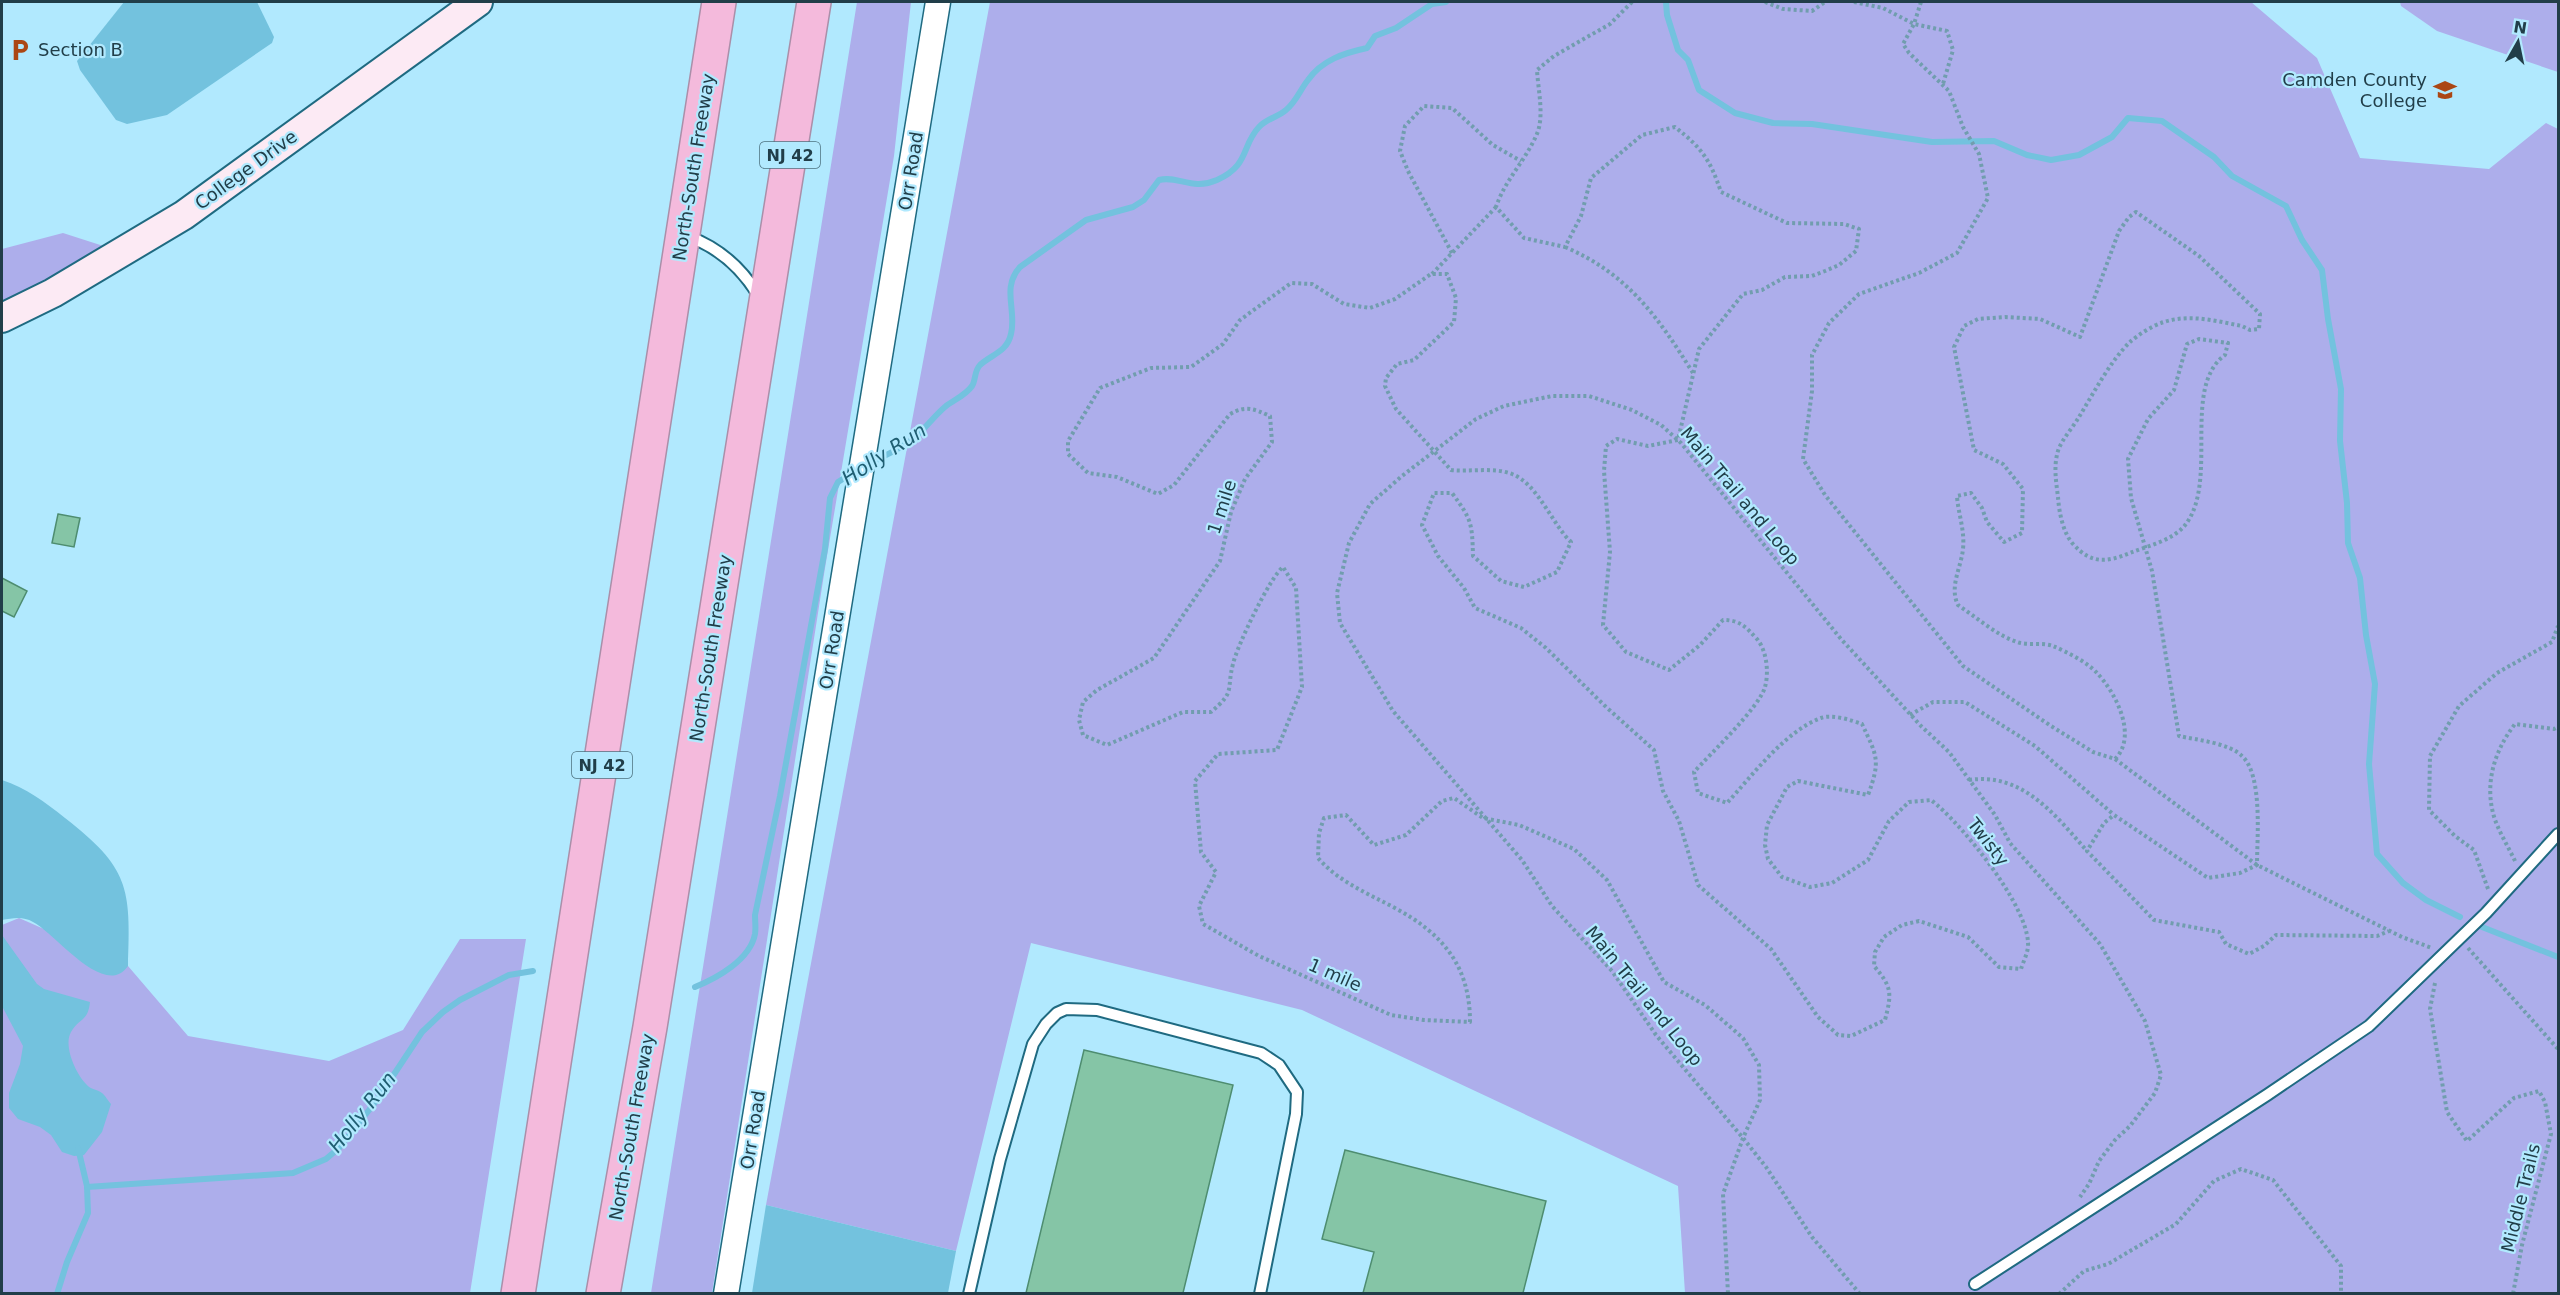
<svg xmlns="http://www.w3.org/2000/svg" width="2560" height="1295" font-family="'DejaVu Sans',sans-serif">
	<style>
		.green { fill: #adaeeb }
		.water { fill: #73c2de }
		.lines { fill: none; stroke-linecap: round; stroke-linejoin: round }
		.stream { stroke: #73c2de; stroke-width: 6 }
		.building { fill: #85c5a6; stroke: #4e8d70; stroke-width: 1.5 }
		.service-casing { stroke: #1f6a81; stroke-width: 14 }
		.tertiary-casing { stroke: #1f6a81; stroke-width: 27 }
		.secondary-casing { stroke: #1f6a81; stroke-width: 32 }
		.motorway-casing { stroke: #aa8fa9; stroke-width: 36 }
		.path { stroke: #719dae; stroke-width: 4; stroke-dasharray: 3 3; stroke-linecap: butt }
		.service { stroke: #fff; stroke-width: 10 }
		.tertiary { stroke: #fff; stroke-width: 24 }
		.secondary { stroke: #fceaf4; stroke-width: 28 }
		.motorway { stroke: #f4badc; stroke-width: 33 }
		.labels { text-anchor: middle; stroke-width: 4.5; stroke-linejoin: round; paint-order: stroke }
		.shield { fill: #b1e9fe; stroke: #4c717f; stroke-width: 1.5 }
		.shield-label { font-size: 16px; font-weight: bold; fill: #213e49 }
		.poi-label { font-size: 18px; fill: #213e49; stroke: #b1e9fe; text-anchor: start }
		.street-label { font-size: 18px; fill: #213e49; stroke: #b1e9fe }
		.water-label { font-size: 20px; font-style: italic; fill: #1f5e72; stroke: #b1e9fe }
	</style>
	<rect width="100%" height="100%" fill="#b1e9fe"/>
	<g class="green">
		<polygon points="857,2 911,2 894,156 825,568 712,1293 651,1293"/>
		<polygon points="990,2 2251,2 2317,58 2360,158 2489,169 2546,123 2558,129 2558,1293 1685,1293 1678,1186 1302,1010 1031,943 956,1251 766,1205"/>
		<polygon points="2400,2 2558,2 2558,72 2437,31 2401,6"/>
		<polygon points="63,233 122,252 2,317 2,249"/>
		<polygon points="19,918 128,966 188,1036 329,1061 403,1030 460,939 526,939 470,1293 2,1293 2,925"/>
	</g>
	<g class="water">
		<polygon points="124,2 257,2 274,37 272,43 167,115 127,124 116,120 80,70 77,61"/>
		<path d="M2,780c24,8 43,22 63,38 64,50 66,69 63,148 -23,34 -73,-33 -95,-44 -10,-6 -20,-4 -31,-2z"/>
		<path d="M2,935l35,49 7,5 46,13c-2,20 -11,16 -19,30 -8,14 5,42 15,52 5,6 11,5 16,9 3,2 6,8 9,11l-9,28 -18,23 -10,1 -12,-4 -11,-17 -11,-8 -22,-8 -9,-11v-15l11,-29 3,-18 -21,-40z"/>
		<polygon points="766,1205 956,1251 948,1293 752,1293"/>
	</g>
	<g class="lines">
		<g class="stream">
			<polyline points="1666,2 1667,15 1678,50 1688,60 1699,90 1735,113 1773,123 1812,124 1932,142 1994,141 2027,155 2051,160 2079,155 2112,137 2128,118 2162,121 2214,157 2232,176 2286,206 2302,240 2322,270 2328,319 2341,389 2340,441 2347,503 2348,543 2360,578 2366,635 2375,684 2369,764 2377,854 2403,883 2426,900 2460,917"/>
			<path d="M869,464c14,-8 32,-15 44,-25 12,-10 21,-23 33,-33 8,-6 20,-11 26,-20 4,-6 2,-15 8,-21 12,-11 27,-13 31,-31 6,-24 -10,-46 9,-67l66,-47 47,-13 11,-7 15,-20c19,-5 33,11 58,0 33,-15 24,-34 42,-53 7,-8 19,-10 27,-17 10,-8 14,-20 22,-30 14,-20 36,-27 59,-32l8,-12 21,-8 36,-24 14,-2"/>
			<polyline points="2482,927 2558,957"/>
			<path d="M695,987c22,-9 55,-27 60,-53 1,-6 0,-13 0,-19l25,-119 45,-247 5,-51 8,-16 16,-10"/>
			<polyline points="87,1187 293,1173 326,1159 339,1148 377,1100 422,1032 443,1012 460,1000 509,975 533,971"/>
			<polyline points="57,1294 67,1262 88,1213 87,1186 78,1148"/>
		</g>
	</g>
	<g class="building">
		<polygon points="58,514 80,518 74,547 52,543"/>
		<polygon points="2,578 27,591 14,617 2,611"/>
		<polygon points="1084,1050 1233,1085 1183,1293 1026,1293"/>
		<polygon points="1345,1150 1546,1201 1523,1293 1363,1293 1374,1252 1322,1239"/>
	</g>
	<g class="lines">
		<g class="service-casing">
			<g id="service">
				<path d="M687,236c31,11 54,31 71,59"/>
				<polyline points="1975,1284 2267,1095 2369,1026 2486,913 2558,834"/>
				<polyline points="969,1294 1000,1159 1033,1044 1046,1024 1057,1013 1066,1009 1097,1010 1261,1053 1279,1065 1297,1092 1296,1114 1260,1294"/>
			</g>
		</g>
		<g class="tertiary-casing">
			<polyline id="tertiary" points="726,1294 938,2"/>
		</g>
		<g class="secondary-casing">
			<polyline id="secondary" points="2,318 53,293 184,215 478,2"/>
		</g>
		<g class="motorway-casing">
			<g id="motorway">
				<polyline points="518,1294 719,2"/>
				<polyline points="603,1294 650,1027 814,2"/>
			</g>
		</g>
		<g class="path">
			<path d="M1632,2l-22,22 -56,32 -17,14c1,20 8,48 -1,66 -11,25 -31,44 -40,71l28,31 41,9 16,-31 10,-38 51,-43 33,-8c28,22 35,33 46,65l66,31 57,1 15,5 -3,22 -17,14 -14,6 -13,5 -27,1 -23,13 -19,4 -44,55 -21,91 -30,6 -31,-7 -11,7 -2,25 6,81 -7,73 23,27 43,18 31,-25 23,-25c17,0 23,7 34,19 10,12 12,34 8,48 -6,21 -55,67 -71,85l4,21 29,10c25,-27 58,-72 94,-85 11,-4 30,2 41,6 15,32 19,36 6,71l-70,-14 -11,6 -20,38 -2,20 3,14 14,18 28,10 22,-4 36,-23 21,-39 20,-19 22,-2c30,23 96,104 97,143 1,8 -5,19 -7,26l-22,-2 -31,-30 -49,-16 -17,4 -18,12 -9,15 -1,14c18,21 18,27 11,54l-34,16 -13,-1 -20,-18 -47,-68 -73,-64 -19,-64 -16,-30 -9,-41 -50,-45 -58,-57 -25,-20 -46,-20 -11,-20 -26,-32 -16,-31 12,-32h18c20,27 20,30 21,63l28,25 23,6 33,-15 14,-30c-19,-18 -33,-58 -59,-68 -18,-7 -42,-2 -61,-4l-55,-61 -11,-23 1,-8 11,-14 17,-4 40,-38 2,-24 -9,-24h-16l-36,25 -25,9 -26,-4 -32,-20 -21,-1 -51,37 -17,24 -32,23 -40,1 -51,20 -32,53v13l20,19 29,4 41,17 16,-9 56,-71c16,-9 24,-5 40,2l2,26 -27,37 -14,33 -11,49 -66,97 -57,32 -14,12 -4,18 4,15 24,10 76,-33h28c25,-21 15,-21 22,-48 4,-18 37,-87 50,-97l13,21 6,99 -25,63 -59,4 -23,27 6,71 15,20 -17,34 4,18 56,32 132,59 33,5 46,2c0,-56 -27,-88 -75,-114 -28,-15 -56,-26 -77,-50l1,-25 5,-15 22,-3 28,30 32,-10 36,-34 12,-3 29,20 36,7 55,24 33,31 57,102 41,23 38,33 16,27 1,35 -17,38 -20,56 5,100"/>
			<polyline points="1765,2 1783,9 1812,11 1825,2"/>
			<polyline points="1854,2 1883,8 1914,24 1947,31 1953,50 1943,84"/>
			<path d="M1921,2l-7,22 -11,20 6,9 40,38 14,36 16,27 9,44 -31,55 -38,20 -60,21 -30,29 -17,32v36l-9,68 22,36 138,171 88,60 42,26 22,7c23,-23 1,-66 -18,-86 -10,-11 -30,-21 -44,-27 -11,-4 -25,0 -36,-4 -21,-7 -41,-25 -59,-37 -9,-18 3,-37 5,-56 2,-19 -5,-36 -6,-53l14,-3 11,15 5,14 17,20 18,-9 1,-44 -20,-25 -29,-14 -20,-103 10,-21 14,-7 27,-2 35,2 40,18 39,-106 10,-14 7,-5 63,44 61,58 -1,15 -9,1 -8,-4c-26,-5 -54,-13 -81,-3 -9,3 -23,12 -31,19 -19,18 -37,52 -51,75 -6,10 -15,20 -20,31 -6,16 -3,33 -1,49 1,15 5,36 15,47 19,21 34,18 57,9 18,-7 44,-13 56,-29 33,-45 -5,-137 39,-169l3,-12 -29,-4 -12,5 -13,46 -26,29 -20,40 3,39 21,73 27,165c18,4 50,7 63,20 21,19 15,82 15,109l-17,8 -32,5 -94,-63 -10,8 -17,28 67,69 65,12 7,12 23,10 15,-8 12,-11 101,1 12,-5"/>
			<path d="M1565,247c63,27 93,70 128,126"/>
			<polyline points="1452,253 1408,171 1400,151 1405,126 1424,106 1452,108 1493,145 1521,161"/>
			<polyline points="1432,274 1496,207"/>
			<polyline points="1910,715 1933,702 1965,702 2035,746 2114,815"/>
			<polyline points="2115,759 2257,865 2402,937 2432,948"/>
			<path d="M1969,780c54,-8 87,36 118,71"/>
			<path d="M2515,861c-7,-15 -18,-32 -22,-48 -8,-32 2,-63 22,-89l39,5 4,-2"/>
			<polyline points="2488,889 2474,850 2455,836 2429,810 2430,756 2459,706 2497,673 2552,642 2558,626"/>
			<polyline points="2468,948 2558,1049"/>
			<polyline points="2435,983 2430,1009 2447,1112 2467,1141 2514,1098 2539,1091 2545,1102 2551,1134 2522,1245 2513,1294"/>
			<polyline points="1860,1294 1812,1237 1766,1167 1743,1138 1656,1035 1612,971 1552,906 1522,860 1393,711 1340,623 1337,593 1349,543 1370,504 1402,476 1476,419 1504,406 1552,396 1589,396 1632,410 1661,425 1681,443 1841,639 1921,726 1949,752 1995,815 2010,843 2100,944 2145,1021 2161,1075 2155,1093 2130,1126 2115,1140 2099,1161 2089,1184 2080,1197"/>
			<polyline points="2059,1294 2084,1271 2108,1264 2176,1224 2214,1181 2241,1169 2273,1180 2341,1266 2341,1294"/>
		</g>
		<use href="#service" class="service"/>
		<use href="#tertiary" class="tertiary"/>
		<use href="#secondary" class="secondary"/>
		<use href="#motorway" class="motorway"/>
	</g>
	<defs>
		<g id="parking-bare" transform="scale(1.8)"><path d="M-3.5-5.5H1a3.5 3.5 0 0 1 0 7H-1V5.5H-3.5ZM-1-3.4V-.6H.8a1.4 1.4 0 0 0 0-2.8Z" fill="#ab4714" stroke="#b1e9fe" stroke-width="2.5" paint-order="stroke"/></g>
		<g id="university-bare" transform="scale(1.8)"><path d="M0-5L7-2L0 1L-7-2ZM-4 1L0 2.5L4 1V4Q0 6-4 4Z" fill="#ab4714" stroke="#b1e9fe" stroke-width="2.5" paint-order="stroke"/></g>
	</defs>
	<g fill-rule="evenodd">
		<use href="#parking-bare" x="20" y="50"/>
		<use href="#university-bare" x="2445" y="90"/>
	</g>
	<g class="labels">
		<g class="shield">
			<rect x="760" y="142" width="60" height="26" rx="4.5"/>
			<rect x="572" y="752" width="60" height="26" rx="4.5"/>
		</g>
		<g class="shield-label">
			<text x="790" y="161">NJ 42</text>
			<text x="602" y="771">NJ 42</text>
		</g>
		<g class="poi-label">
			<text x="38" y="56">Section B</text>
			<text x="2427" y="86" text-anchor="end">Camden County<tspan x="2427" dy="21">College</tspan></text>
		</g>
		<g class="street-label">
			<text transform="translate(694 167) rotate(-81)" y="6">North-South Freeway</text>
			<text transform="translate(246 170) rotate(-36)" y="6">College Drive</text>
			<text transform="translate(911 171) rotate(-81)" y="6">Orr Road</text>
			<text transform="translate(1740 496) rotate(50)" y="6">Main Trail and Loop</text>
			<text transform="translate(1222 507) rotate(-72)" y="6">1 mile</text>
			<text transform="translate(711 648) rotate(-81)" y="6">North-South Freeway</text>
			<text transform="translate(832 650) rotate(-81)" y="6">Orr Road</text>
			<text transform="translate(1988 842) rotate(52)" y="6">Twisty</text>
			<text transform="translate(1335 975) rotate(24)" y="6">1 mile</text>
			<text transform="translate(1644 996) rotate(51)" y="6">Main Trail and Loop</text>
			<text transform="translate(632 1127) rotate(-80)" y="6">North-South Freeway</text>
			<text transform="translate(753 1130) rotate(-81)" y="6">Orr Road</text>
			<text transform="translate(2521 1198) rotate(-76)" y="6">Middle Trails</text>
		</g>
		<g class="water-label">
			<text transform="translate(884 454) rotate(-33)" y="7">Holly Run</text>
			<text transform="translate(362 1112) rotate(-52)" y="7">Holly Run</text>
		</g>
	</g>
	<rect width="2560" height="1295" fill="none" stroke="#213e49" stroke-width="6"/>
	<g transform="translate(2518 42) rotate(9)" stroke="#b1e9fe" stroke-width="4.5" paint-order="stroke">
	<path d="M0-4.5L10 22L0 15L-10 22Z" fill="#213e49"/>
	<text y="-9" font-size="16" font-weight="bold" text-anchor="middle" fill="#213e49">N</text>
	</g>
</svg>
